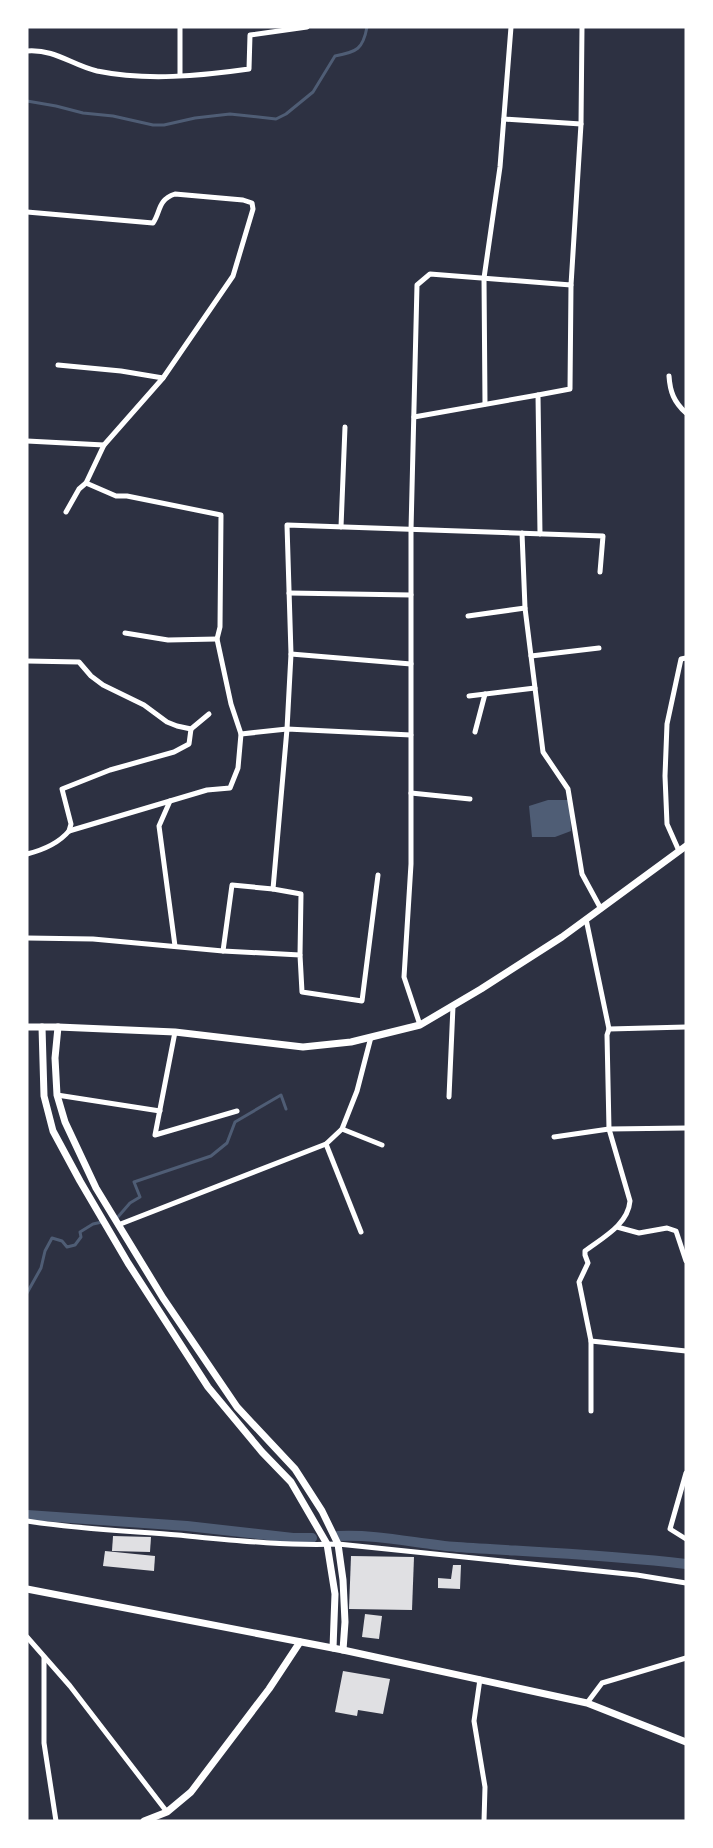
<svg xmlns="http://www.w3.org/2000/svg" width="713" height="1848" font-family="Manrope,sans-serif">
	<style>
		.water { fill: #4f5d75 }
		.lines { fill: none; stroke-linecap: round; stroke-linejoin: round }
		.stream { stroke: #4f5d75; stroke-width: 3 }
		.canal { stroke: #4f5d75; stroke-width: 10 }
		.building { fill: #e0e0e3 }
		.minor { stroke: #fff; stroke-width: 5 }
		.secondary { stroke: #fff; stroke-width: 7 }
	</style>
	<rect width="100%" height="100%" fill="#2d3142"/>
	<polygon class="water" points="548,800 570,800 571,831 555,837 532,837 529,806"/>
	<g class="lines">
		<g class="stream">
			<path d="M27,101l29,5 27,7 30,3 40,9h11l31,-7 35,-4 46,5 10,-5 27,-22 22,-36c22,-4 28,-7 32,-29"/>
			<polyline points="117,1218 130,1203 140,1197 134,1182 211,1156 227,1143 235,1122 281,1095 286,1109"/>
			<polyline points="27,1293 41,1268 45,1251 52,1238 62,1241 67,1247 75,1245 81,1237 80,1232 93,1224 102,1222"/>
		</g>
		<g class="canal">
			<polyline points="27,1515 187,1526 293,1538 312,1538"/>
			<path d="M338,1536c40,-2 80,8 119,11 76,5 153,8 229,17"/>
		</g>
	</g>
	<g class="building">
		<polygon points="113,1536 151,1537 150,1552 112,1551"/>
		<polygon points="105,1551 155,1556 154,1571 103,1566"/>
		<polygon points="351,1556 414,1557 412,1610 349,1609"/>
		<polygon points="453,1565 461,1565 460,1589 438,1588 438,1578 451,1579"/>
		<polygon points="365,1614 382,1616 379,1639 362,1637"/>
		<polygon points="343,1671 390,1679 383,1714 358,1710 357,1716 335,1712"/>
	</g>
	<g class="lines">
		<g class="minor">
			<path d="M27,51c29,-2 44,14 70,20 49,10 103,5 152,-2l1,-34 57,-8"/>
			<polyline points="180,75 180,27"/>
			<polyline points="504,119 581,124"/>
			<path d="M27,212l126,11c8,-11 4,-23 22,-29l68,6 9,3 1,6 -20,67 -70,102 -59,67 -18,38 -7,6 -13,23"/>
			<polyline points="58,365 121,371 163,378"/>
			<path d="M669,376c1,16 5,26 17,37"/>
			<polyline points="485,404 484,278 500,167 511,27"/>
			<polyline points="414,417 538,395"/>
			<polyline points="27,441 104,445"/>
			<polyline points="86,483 116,496 127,496 221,515 220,627 217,639 231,704 241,734 238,768 230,788 207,790 170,801 159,826 175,946"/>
			<polyline points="341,527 345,427"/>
			<polyline points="522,533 525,608 543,752 568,789 582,874 601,909"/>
			<polyline points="540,534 538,395 570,389 571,285"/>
			<polyline points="289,593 411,595"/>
			<polyline points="468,616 525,608"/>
			<polyline points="125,633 168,640 217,639"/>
			<polyline points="291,654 411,664"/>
			<polyline points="531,656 599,648"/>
			<polyline points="27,661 79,662 91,676 103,685 144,705 167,722 177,726 191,729 209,714"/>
			<polyline points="469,696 535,688"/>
			<polyline points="475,732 485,694"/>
			<polyline points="241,734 287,729 411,735"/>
			<polyline points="411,793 470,799"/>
			<polyline points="69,831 71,824 62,789 110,770 174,752 189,744 191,729"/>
			<polyline points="679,851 667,824 665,776 667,724 681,659 686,658"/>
			<path d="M27,854c16,-4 31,-10 42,-23l101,-30"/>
			<path d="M586,919l23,110 -2,6 2,94 21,72c-2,24 -28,37 -45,50v4l3,8 -9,19 12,59v70"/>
			<polyline points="27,938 93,939 223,951 300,955 302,992 362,1001 378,875"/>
			<polyline points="223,951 232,885 273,889"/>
			<polyline points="300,955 301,894 273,889 287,729 291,654 287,525 603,536 600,572"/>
			<polyline points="420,1025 404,977 411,864 411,530 417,285 430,274 571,285 581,124 582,27"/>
			<polyline points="609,1029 686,1027"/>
			<polyline points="175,1032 155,1135 237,1111"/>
			<polyline points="57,1095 160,1111"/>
			<polyline points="449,1097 453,1006"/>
			<polyline points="342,1129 382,1145"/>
			<polyline points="554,1137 609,1129 686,1128"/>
			<polyline points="326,1144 361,1232"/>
			<polyline points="118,1225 326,1144 342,1129 357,1091 371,1037"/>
			<polyline points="617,1227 639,1233 667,1228 676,1231 686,1261"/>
			<polyline points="591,1341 686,1351"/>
			<polyline points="686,1473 670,1529 686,1539"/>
			<path d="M27,1521c50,8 100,10 151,14 53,5 106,11 160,9l299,31 49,8"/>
			<polyline points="27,1637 70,1686 167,1812"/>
			<polyline points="44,1657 44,1743 56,1821"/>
			<polyline points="480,1679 474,1721 485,1787 484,1821"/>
			<polyline points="587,1703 602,1683 686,1658"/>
		</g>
		<g class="secondary">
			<polyline points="27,1027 58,1027 175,1032 303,1047 351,1042 420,1025 481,989 562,937 686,846"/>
			<polyline points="42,1027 44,1096 53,1131 80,1181 128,1263 208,1387 262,1452 291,1482 327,1544 335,1594 333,1648"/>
			<polyline points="58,1027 55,1058 57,1095 65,1122 96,1188 163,1298 237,1407 295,1469 322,1511 338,1544 343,1580 345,1622 343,1650"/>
			<polyline points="27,1589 343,1650 587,1703 686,1742"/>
			<polyline points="144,1821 167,1812 191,1792 269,1689 300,1642"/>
		</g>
	</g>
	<rect width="713" height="1848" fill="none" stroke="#ffffff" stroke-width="57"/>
</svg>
